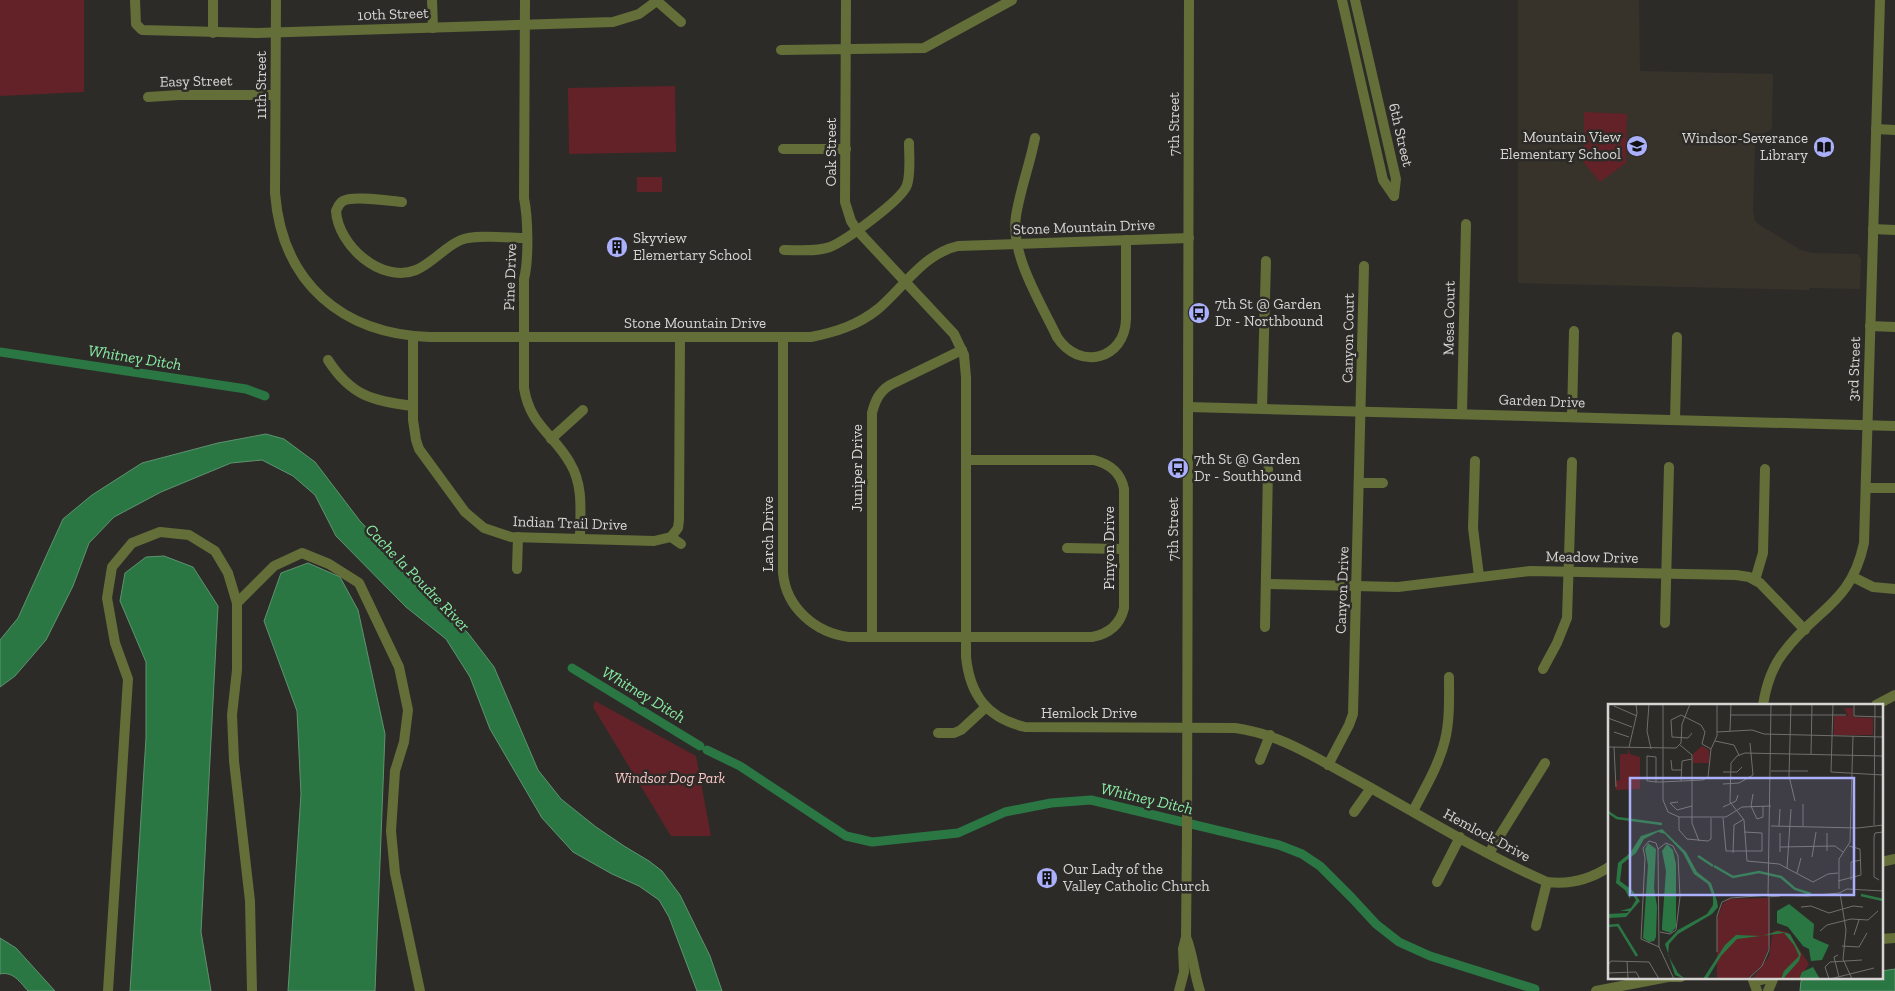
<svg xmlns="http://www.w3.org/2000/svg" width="1895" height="991" font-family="'Zilla Slab',serif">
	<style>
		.built { fill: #37332a }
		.green { fill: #632227 }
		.water { fill: #2b7744; stroke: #5e936f }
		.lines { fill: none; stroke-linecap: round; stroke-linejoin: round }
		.canal { stroke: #2b7744; stroke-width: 9 }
		.minor { stroke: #636e39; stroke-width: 10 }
		.labels { text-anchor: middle; stroke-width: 5; stroke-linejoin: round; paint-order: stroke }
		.street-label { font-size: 15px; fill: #d6d5d3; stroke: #2d2b28 }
		.poi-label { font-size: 15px; fill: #d6d5d3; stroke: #2d2b28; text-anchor: start }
		.park-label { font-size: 15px; font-style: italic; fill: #f7c6c5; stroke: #2d2b28 }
		.water-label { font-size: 16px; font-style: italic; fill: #89eda4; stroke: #2d2b28 }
		.inset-river { fill: none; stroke: #2b7744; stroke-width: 2.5 }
		.inset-road { fill: none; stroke: #716f6c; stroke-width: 1 }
		.view { fill: #aab0fb; fill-opacity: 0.15; stroke: #aab0fb; stroke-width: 2.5 }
		.inset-edge { fill: none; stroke: #d6d5d3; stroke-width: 2.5 }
	</style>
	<rect width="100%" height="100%" fill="#2d2b28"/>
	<polygon class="built" points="1518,0 1639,0 1640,71 1773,74 1772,129 1759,136 1755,143 1753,212 1755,220 1758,224 1801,250 1812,253 1858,254 1861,259 1860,289 1809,288 1809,290 1518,283"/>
	<g class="green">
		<polygon points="0,0 84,0 84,92 0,96"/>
		<polygon points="675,86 676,152 569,154 568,88"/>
		<polygon points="1584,112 1627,114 1626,163 1600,182 1584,163"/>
		<rect x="637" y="177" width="25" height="15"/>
		<polygon points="595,701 696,756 711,836 671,836 593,707"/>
	</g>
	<g class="water">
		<polygon points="266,434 284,439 315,462 360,521 408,572 468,633 494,667 538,770 561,799 596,827 624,846 649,861 662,871 680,895 710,956 722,991 697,991 669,917 659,900 639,886 612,874 573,852 542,818 490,729 470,677 446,639 406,607 336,536 315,495 293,476 262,460 231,463 161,492 114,517 89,543 73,586 46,640 15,676 0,687 0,640 18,618 63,519 92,495 142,463 218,443"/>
		<polygon points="164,556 193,567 218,606 201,932 211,991 130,991 146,738 146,662 120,601 125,573 146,557"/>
		<polygon points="308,563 340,577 358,610 385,734 375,991 288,991 301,794 297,711 264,621 281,573"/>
		<path d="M0,938l16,10 39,43h-27c-8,-9 -15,-20 -28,-17z"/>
		<polygon points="1895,969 1895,991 1800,991 1801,981 1806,977 1881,977 1881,971"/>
	</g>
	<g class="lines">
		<g class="canal">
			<polyline points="0,352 246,389 265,396"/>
			<polyline points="572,668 700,746"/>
			<polyline points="707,750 740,766 846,836 872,842 958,833 1005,812 1051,803 1091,800 1279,845 1302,854 1320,866 1352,898 1376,924 1399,942 1430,956 1535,989"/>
		</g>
		<g class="minor">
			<polyline points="135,0 136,24 142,30 257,33 613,22 639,14 658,0"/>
			<path d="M276,0l-1,193c7,90 67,141 155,144h381c25,-5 47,-12 67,-28 26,-22 45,-55 80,-63l231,-8"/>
			<polyline points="432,0 433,28"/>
			<path d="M525,0l-1,198c4,20 5,61 0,81v109c6,38 30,46 46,75 14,23 10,50 10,76"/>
			<path d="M846,0l-1,202 6,19 6,9 97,104 10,21 2,22v280c4,38 21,61 59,70l210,1c45,6 79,29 118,50 64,35 127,75 194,104 23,3 42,-2 62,-15"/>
			<polyline points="1342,0 1383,180 1394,196"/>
			<polyline points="1355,0 1396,179 1394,196"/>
			<polyline points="657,1 681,22"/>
			<polyline points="213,33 213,0"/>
			<polyline points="781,50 924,48 1012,0"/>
			<polyline points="148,97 179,95 275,95"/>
			<polyline points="1876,129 1895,130"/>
			<path d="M1035,138c-5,26 -15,52 -19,78 -6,39 25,87 41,121 22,34 68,23 69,-18v-79"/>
			<polyline points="783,149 846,149"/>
			<path d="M402,202c-12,-1 -50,-7 -59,-1 -4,2 -5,6 -7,10 2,34 45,73 80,59 17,-7 28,-23 45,-30 14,-6 49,-2 65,-2"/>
			<polyline points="1873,229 1895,230"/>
			<path d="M784,250c15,0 32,2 46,-3 15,-6 72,-47 77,-62 4,-12 2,-29 2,-42"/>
			<polyline points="1870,326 1895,327"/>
			<polyline points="413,336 413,420 416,440 419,449 465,512 484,528 511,537 654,541 671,537 678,528 679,520 680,338"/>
			<path d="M783,338v235c3,35 33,60 66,64h243c16,-3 28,-12 32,-29v-119c-3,-16 -14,-25 -30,-29h-128"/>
			<path d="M328,360c23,36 45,41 85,46"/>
			<polyline points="1188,407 1895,426"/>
			<polyline points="1262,408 1266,261"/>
			<polyline points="1462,414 1466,224"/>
			<polyline points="1572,417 1574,331"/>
			<polyline points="1675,420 1677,337"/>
			<polyline points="551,439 583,410"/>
			<polyline points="1475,461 1473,528 1479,576"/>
			<polyline points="1360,483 1383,483"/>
			<polyline points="1866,488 1895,488"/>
			<polyline points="671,537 681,544"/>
			<polyline points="1067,548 1124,549"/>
			<polyline points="517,569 518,537"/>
			<polyline points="1853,577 1873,587 1895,589"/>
			<polyline points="1755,580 1763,553 1765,469"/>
			<polyline points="1266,584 1398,587 1530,571 1736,575 1749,577 1760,583 1805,630"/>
			<polyline points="237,603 274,566 302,553 329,564 359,583 399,667 408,710 404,742 395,771 391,831 395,873 420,991"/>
			<polyline points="1665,623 1669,467"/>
			<polyline points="1265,627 1268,469"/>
			<path d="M872,637v-224c3,-12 7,-21 18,-28l72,-35"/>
			<polyline points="1543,669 1557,643 1567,618 1572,462"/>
			<path d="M1763,705c3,-19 9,-38 21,-53 33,-44 67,-48 80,-109l16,-543"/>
			<polyline points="1876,705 1895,695"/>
			<polyline points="938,733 954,733 961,730 986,707"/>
			<polyline points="1260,760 1270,735"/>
			<polyline points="1328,765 1349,725 1353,714 1364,266"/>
			<path d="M1413,811c12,-23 26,-46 32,-71 5,-21 4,-42 4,-63"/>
			<polyline points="1354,812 1371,788"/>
			<polyline points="1489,853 1545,763"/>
			<polyline points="1881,862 1895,859"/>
			<polyline points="1437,882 1460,837"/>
			<polyline points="1536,926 1547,882"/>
			<path d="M1186,937c7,17 8,36 14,54"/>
			<polyline points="1881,939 1895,938"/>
			<polyline points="1669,977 1681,977"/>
			<polyline points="1752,977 1757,991"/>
			<polyline points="1753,977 1761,980 1772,977"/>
			<polyline points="108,991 128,679 115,643 107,598 112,567 132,543 160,532 189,535 215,551 228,573 237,603 237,670 232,715 234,761 250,901 252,991"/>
			<polyline points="1179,991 1184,972 1183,949 1186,937 1187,834 1189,0"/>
			<polyline points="1596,991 1668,977"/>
			<polyline points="1768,991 1774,977"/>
		</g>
	</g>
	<defs>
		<g id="school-disc" transform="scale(1.125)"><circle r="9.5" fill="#aab0fb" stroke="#2d2b28"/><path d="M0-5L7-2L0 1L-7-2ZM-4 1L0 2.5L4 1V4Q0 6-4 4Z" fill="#111"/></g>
		<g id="library-disc" transform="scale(1.125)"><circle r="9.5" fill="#aab0fb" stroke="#2d2b28"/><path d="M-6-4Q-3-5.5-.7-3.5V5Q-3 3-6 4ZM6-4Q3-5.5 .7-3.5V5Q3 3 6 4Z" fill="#111"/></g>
		<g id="building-disc" transform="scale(1.125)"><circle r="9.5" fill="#aab0fb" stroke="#2d2b28"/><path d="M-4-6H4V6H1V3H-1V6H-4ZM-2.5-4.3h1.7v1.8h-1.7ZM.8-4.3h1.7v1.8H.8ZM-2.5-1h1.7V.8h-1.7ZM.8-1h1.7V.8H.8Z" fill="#111"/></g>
		<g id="bus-disc" transform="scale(1.125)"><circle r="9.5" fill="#aab0fb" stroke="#2d2b28"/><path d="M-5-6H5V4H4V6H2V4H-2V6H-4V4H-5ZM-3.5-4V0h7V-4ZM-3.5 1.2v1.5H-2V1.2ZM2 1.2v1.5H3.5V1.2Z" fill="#111"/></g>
	</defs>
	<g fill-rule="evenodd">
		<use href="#school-disc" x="1637" y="146"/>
		<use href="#library-disc" x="1824" y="147"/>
		<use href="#building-disc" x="617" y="247"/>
		<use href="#bus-disc" x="1199" y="313"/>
		<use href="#bus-disc" x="1178" y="468"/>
		<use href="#building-disc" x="1047" y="878"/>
	</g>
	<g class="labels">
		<g class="street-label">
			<text transform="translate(393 14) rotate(-2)" y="5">10th Street</text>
			<text transform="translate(196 81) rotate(-1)" y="5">Easy Street</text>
			<text transform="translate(261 85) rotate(-90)" y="5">11th Street</text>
			<text transform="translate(1174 124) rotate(-90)" y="5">7th Street</text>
			<text transform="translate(1401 135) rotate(77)" y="5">6th Street</text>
			<text transform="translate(831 152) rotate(-90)" y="5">Oak Street</text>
			<text transform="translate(1084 227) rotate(-2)" y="5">Stone Mountain Drive</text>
			<text transform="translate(510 277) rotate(-88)" y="5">Pine Drive</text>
			<text transform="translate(1449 318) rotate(-89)" y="5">Mesa Court</text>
			<text x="695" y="328">Stone Mountain Drive</text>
			<text transform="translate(1348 338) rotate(-89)" y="5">Canyon Court</text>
			<text transform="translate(1854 369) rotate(-88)" y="5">3rd Street</text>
			<text transform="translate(1542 401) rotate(2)" y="5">Garden Drive</text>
			<text transform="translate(857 468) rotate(-90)" y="5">Juniper Drive</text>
			<text transform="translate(570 523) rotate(2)" y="5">Indian Trail Drive</text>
			<text transform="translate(1173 529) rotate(-90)" y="5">7th Street</text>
			<text transform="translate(768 534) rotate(-90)" y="5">Larch Drive</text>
			<text transform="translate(1109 548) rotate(-90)" y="5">Pinyon Drive</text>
			<text transform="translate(1592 557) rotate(1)" y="5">Meadow Drive</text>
			<text transform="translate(1342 590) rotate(-88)" y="5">Canyon Drive</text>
			<text x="1089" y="718">Hemlock Drive</text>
			<text transform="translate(1487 835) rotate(28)" y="5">Hemlock Drive</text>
		</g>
		<g class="poi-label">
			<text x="1621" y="142" text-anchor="end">Mountain View<tspan x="1621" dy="17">Elementary School</tspan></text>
			<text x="1808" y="143" text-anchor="end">Windsor-Severance<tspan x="1808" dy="17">Library</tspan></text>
			<text x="633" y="243">Skyview<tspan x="633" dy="17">Elemertary School</tspan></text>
			<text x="1215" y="309">7th St @ Garden<tspan x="1215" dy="17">Dr - Northbound</tspan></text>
			<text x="1194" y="464">7th St @ Garden<tspan x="1194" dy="17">Dr - Southbound</tspan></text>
			<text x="1063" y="874">Our Lady of the<tspan x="1063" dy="17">Valley Catholic Church</tspan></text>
		</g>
		<g class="park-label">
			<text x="670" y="783">Windsor Dog Park</text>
		</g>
		<g class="water-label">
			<text transform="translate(135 357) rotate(9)" y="6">Whitney Ditch</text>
			<text transform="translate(418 577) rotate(46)" y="6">Cache la Poudre River</text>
			<text transform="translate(644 694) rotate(31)" y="6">Whitney Ditch</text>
			<text transform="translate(1147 798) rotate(13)" y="6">Whitney Ditch</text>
		</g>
	</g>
	<g transform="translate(1608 704)">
		<rect width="275" height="275" fill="#2d2b28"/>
		<path d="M236,4h9v9l20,1v17h-39v-19h14zM94,42l7,4v13h-16v-9zM20,44l2,6 10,3v32l-24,1 -1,-9 5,-1v-26h8zM161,194l1,46 -8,21 -15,14h-30v-59l5,-15 6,-6zM170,226l10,2 21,32 -10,15h-47l17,-22 4,-26z" fill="#632227"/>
		<path d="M54,125l24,23 11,20 14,11 6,18 1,6 -6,7 -34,20 -9,10 -1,11 10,18 7,6 -10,-4 -10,-31 13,-14 29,-16 6,-9v-8l-5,-13 -14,-10 -11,-21 -18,-19 -7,-2 -14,7 -8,14 -14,11 -2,17 12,9 8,11 -14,16 -18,1v-4l19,-1 2,-2h-9l11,-3 5,-8 -5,-8 -1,7 -5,-9 -9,-7 2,-20 12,-10 11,-17zM40,139l8,6 -2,39 3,18 -1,31 -2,4 -5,1 -6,-4 5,-73 -3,-16zM59,140l6,6 3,14v63l-5,6 -9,-3v-4l4,-55 -4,-20zM181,200l25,20 -1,14 16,7 -7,15 -11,1 -2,-12 -6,-3 -15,-19 -11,-4v-12zM170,227l12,3 11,20 -2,7 -16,18h-2l3,-8 15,-15 -5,-11 -10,-12 -47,6 -16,17 -14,23h-4l22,-34 11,-10 26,1zM205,263l7,12h-21l3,-7z" fill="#2b7744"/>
		<path class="inset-river" d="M0,108l9,6 45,6M90,152l15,10M106,162l19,11 26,-5 22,5 14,12 16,5M253,191l22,5M0,222l10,-1 19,31"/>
		<path class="inset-road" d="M41,0l-2,27 4,18M55,0v96l5,12 11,5h47l16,-10 29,-1M163,0l-3,193 12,-1M183,0l-2,72 6,25M225,0l-2,68 52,3M246,0v12l29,1M6,2l23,10M123,11h115M0,14l24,9M122,27l1,-27M6,28l15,5M109,28l35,-2 12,4 119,3M84,29l-4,5 -16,-1 -1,-17 10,-5 20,10 4,7 -3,12 9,5M107,37l19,4 5,10M72,41l12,10v68l7,18M0,43l68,1 5,-5 1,-19 8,-20M6,43l2,40M21,43l8,-34 -1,-9M203,50l1,-50M63,56l1,10h9M163,67h37M115,68h14l5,-5M73,77l1,-20 10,-2M48,78v-25l-9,-1v25h1l8,1h5l42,-2 5,-3 3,-28 6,-13v-32M115,80l16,-1 14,-8 -3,-32M145,90l-2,12 6,13 6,-2v-11M70,98l-8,1 7,7 15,-4M115,103l13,-6 2,-6M71,113v13l8,9 21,2 3,-2v-21M115,114l3,33h36v-18l-18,-1M266,121l1,-121M163,122l87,2 25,-3M171,122l1,-17M195,122v-22M172,143l55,-1 8,6M50,145l8,-6 7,3 5,10 2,41 -4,33 -6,4 -10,-2M219,147v-18M172,148v-19M125,149l1,-28 10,-6M204,153l4,-25M179,164l4,-59M189,169l4,-15M230,169l-10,1 -15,8 -34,-18 -32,-3 -3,-41 -14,-18 1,-39 6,-7 8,-3 138,3M243,176v-18l10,-2M271,176l-5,-3v-40l1,-4 8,-1M230,177l23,-6 -1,-26 -11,-3M231,185v-30l11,-17 3,-106M239,185l36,2M232,189l6,37 -3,29 9,20M164,191l35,1 32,-3 8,-4M193,203l10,-1 18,7 24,-7 10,1M212,227l7,-6 24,-6 17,1 10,-9M246,231l5,-15M234,242l17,1 8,-14M51,243l-18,-8 4,-81 -2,-10 6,-7 7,2 2,6 1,98 15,32M109,248v-36l5,-14 9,-4 38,-3M230,251l-4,2 5,20M19,257l1,18M0,261l3,-4 38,1 10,17M0,269l28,-1 4,7M140,275l14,-13 7,-16v-52M221,275l-4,-12 5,-5 32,-2M222,275l44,-11"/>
		<path class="view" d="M22,74h224v117h-224z"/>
		<rect width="275" height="275" class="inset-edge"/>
	</g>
</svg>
